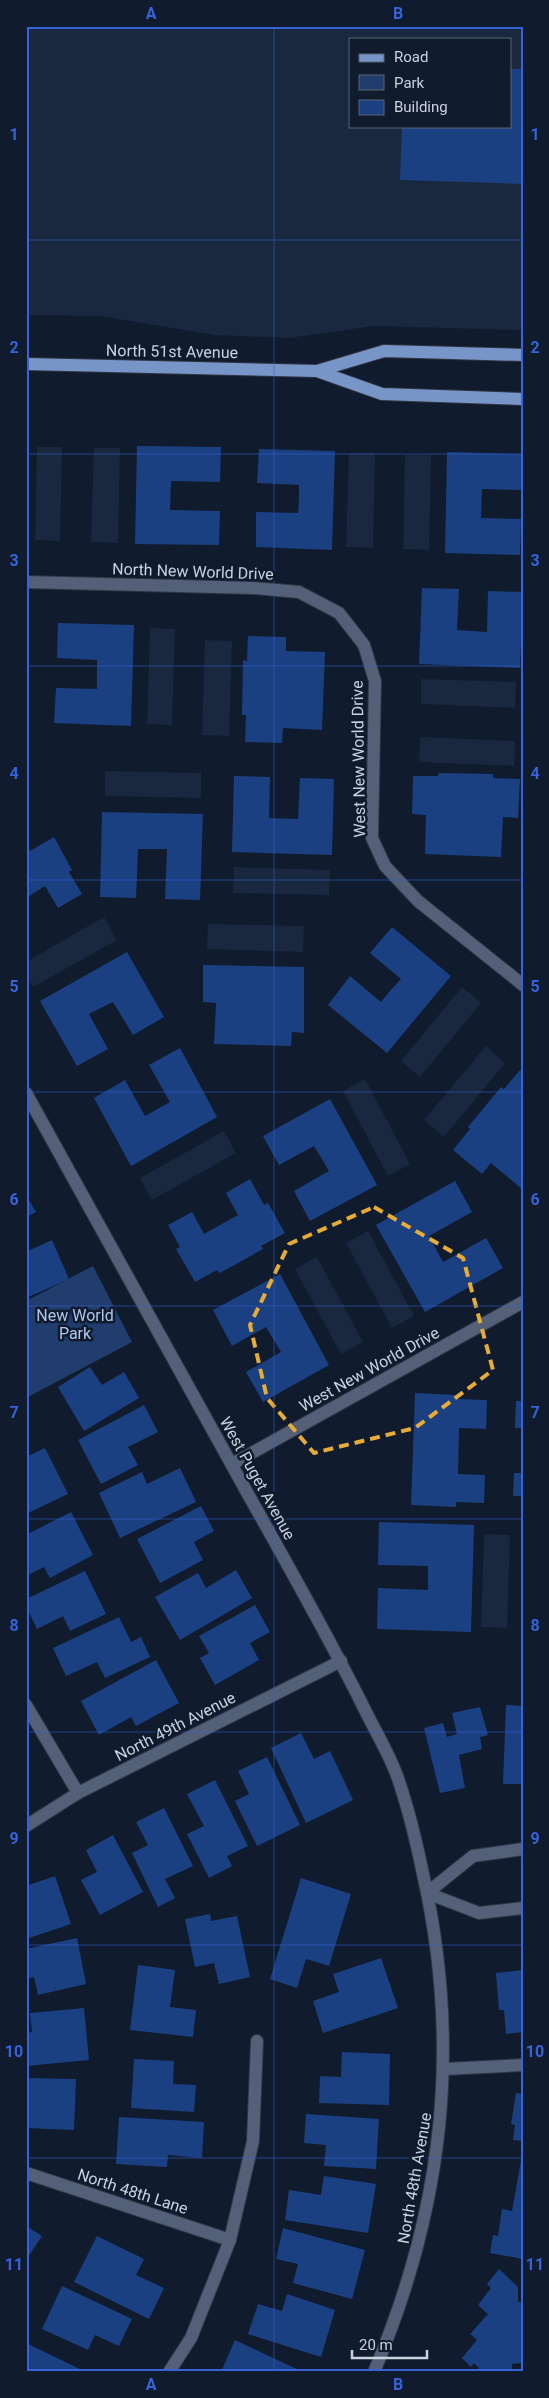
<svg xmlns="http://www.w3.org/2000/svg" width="549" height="2398" font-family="Roboto,sans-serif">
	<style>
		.built { fill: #19273f; fill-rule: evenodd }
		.green { fill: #213d6d }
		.building { fill: #1b4081 }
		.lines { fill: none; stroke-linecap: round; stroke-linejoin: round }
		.street-casing { stroke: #313645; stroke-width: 14 }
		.primary-casing { stroke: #313645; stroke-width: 14 }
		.street { stroke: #536077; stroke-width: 12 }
		.primary { stroke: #7895c7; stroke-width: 12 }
		.marked { fill: none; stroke: #e6ac36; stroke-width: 4; stroke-dasharray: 10 6; stroke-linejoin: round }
		.grid { fill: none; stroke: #3762d9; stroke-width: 1; stroke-opacity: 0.55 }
		.labels { text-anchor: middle; stroke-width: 5; stroke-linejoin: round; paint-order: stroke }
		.street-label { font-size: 16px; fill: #cad2df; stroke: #101b2e }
		.park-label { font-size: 16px; fill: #afc6ec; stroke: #101b2e }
		.neatline { fill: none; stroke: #3762d9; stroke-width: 2 }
		.grid-label { font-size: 16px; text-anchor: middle; font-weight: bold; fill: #3762d9 }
	</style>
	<rect width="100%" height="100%" fill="#101b2e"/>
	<g class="built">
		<path d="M26,26h497v304l-149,-4 -85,12 -74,-3 -115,-19 -74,-1zM350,39h160v87h-160z"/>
		<polygon points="37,447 62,447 60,541 35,540"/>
		<polygon points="94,448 120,448 118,543 91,542"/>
		<polygon points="349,453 375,453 373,548 346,547"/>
		<polygon points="405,455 431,455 429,550 403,549"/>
		<polygon points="150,628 175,629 172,725 147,724"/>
		<polygon points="205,640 232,641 229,736 202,735"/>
		<polygon points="421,679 516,682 515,708 421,704"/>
		<polygon points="420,737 515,741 514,766 419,762"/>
		<polygon points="105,771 201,773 201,798 105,796"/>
		<polygon points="234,867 330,870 329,895 233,893"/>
		<polygon points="104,917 117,940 33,987 26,975 26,962"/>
		<polygon points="208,924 304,926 303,952 207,949"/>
		<polygon points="462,987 481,1003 420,1077 401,1061"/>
		<polygon points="486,1046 505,1063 444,1137 424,1120"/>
		<polygon points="365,1079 410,1164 388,1176 343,1091"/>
		<polygon points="224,1131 236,1153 152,1200 140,1178"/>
		<polygon points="368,1231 414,1316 392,1328 346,1243"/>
		<polygon points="317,1257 363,1342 341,1354 295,1269"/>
		<polygon points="484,1534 510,1535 507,1628 481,1627"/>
	</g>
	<polygon class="green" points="93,1266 132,1342 26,1398 26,1301"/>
	<g class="building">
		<polygon points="510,69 523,69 523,184 400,180 402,126 510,126"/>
		<polygon points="137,446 221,447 220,482 171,481 170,510 220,511 219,545 135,544"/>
		<polygon points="259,449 335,451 332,550 256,547 256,512 298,513 299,499 299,485 257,483"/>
		<polygon points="447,452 522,454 522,490 482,489 481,518 521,519 520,555 445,553"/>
		<polygon points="422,588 459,589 457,630 487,632 488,591 523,592 520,668 419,664"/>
		<polygon points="58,623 134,625 131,726 54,723 56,688 97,689 97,660 57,658"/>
		<polygon points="248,636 286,637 286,651 325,652 322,730 283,728 282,743 245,742 246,715 242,715 243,660 247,661"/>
		<polygon points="439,773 493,774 493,778 520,779 518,818 503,817 501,857 425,854 426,815 412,814 413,776 438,776"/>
		<polygon points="234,776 270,777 269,818 298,819 300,778 334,779 332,855 232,852"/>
		<polygon points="102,812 203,814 200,900 165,899 167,849 138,849 136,898 100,897"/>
		<polygon points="54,837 72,870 69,872 82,894 58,908 45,886 26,898 26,848 28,847 30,851"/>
		<polygon points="392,927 451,976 387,1053 328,1005 350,976 381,1002 390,991 401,979 370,953"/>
		<polygon points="127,952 164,1017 133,1035 113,1002 89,1014 108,1049 77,1066 40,1001"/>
		<polygon points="203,965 304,967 304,1033 292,1032 291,1046 214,1044 216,1003 203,1002"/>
		<polygon points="180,1048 217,1117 131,1166 94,1098 125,1080 145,1116 170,1102 149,1065"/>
		<polygon points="520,1070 523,1072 523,1190 491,1163 482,1174 453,1150 470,1129 468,1127 501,1087 504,1089"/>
		<polygon points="330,1099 377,1185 310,1221 294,1191 329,1171 322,1159 314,1146 279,1165 263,1136"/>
		<polygon points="250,1179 264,1205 268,1203 285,1233 261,1246 263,1249 220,1273 217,1270 195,1282 176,1249 180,1247 168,1225 192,1212 204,1234 238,1215 226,1193"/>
		<polygon points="455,1181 472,1212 429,1236 443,1262 486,1238 503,1268 425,1312 376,1225"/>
		<polygon points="26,1195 36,1212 26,1217"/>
		<polygon points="52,1240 69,1279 26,1298 26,1252"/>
		<polygon points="280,1274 329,1365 263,1402 246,1372 281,1352 266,1327 232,1346 213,1310"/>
		<polygon points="90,1367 102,1385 124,1372 139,1398 84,1431 58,1387"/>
		<polygon points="415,1393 456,1395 456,1399 487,1400 486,1429 459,1428 458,1474 485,1475 484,1503 456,1502 456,1507 411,1505"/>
		<polygon points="516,1401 523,1401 523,1428 515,1428"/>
		<polygon points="144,1405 158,1432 128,1447 138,1465 101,1484 78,1440"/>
		<polygon points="45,1448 68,1494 26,1514 26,1457"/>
		<polygon points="180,1468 196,1502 120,1538 99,1493 142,1472 147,1484"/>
		<polygon points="514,1473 523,1473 523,1496 513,1496"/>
		<polygon points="201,1506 214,1531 194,1542 203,1560 160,1583 137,1539"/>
		<polygon points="71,1512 93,1555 50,1578 44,1567 26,1576 26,1535"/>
		<polygon points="379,1522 474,1525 471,1632 377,1629 378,1588 428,1590 428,1566 378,1565"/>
		<polygon points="236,1570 252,1598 180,1640 155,1597 198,1573 206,1588"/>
		<polygon points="85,1571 106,1614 70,1631 63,1616 37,1629 26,1606 26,1599"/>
		<polygon points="255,1605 270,1632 250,1643 259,1660 215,1685 200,1658 209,1653 199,1636"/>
		<polygon points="119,1617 131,1642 141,1637 150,1657 105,1678 97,1662 66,1676 53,1648"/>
		<polygon points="156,1660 179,1703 136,1726 131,1717 99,1735 81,1701"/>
		<polygon points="506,1705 523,1706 523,1784 503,1784"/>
		<polygon points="480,1707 488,1735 480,1737 482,1749 459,1755 465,1788 440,1793 424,1728 443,1723 447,1737 457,1734 452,1713"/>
		<polygon points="301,1733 314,1759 330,1751 353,1800 306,1823 271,1748"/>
		<polygon points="267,1757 300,1825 257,1846 235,1801 249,1794 238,1771"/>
		<polygon points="215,1780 248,1846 227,1856 232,1866 209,1878 187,1834 204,1826 187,1794"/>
		<polygon points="164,1808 193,1866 165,1879 175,1898 158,1907 132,1853 148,1845 136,1822"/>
		<polygon points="113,1835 143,1892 100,1915 81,1880 97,1872 86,1850"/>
		<polygon points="55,1876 71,1924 26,1939 26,1886"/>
		<polygon points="301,1878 351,1894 329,1966 306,1959 297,1988 270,1979"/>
		<polygon points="210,1914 211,1921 237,1916 250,1977 219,1984 214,1963 195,1967 185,1919"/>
		<polygon points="77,1938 86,1984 38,1995 34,1977 26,1979 26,1949"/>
		<polygon points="381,1958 398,2008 323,2033 313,2001 339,1992 333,1974"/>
		<polygon points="138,1965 175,1970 170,2007 196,2010 193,2037 130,2030"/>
		<polygon points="523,1970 523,2032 506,2034 504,2010 499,2010 496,1973"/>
		<polygon points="84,2008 89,2060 26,2066 26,2033 32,2032 30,2013"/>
		<polygon points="342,2052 390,2054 389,2105 319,2103 320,2076 341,2077"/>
		<polygon points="134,2059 174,2061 173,2084 196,2085 194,2112 131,2108"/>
		<polygon points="26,2078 76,2079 74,2130 26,2128"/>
		<polygon points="516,2093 523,2094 523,2141 513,2140 515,2125 511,2124"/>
		<polygon points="306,2114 379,2119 376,2169 324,2166 326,2145 304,2143"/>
		<polygon points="119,2117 204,2122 202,2158 168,2155 167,2167 116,2164"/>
		<polygon points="522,2155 523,2155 523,2259 490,2253 493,2235 498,2236 502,2209 512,2211"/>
		<polygon points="324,2176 376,2184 368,2233 285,2220 289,2190 321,2195"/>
		<polygon points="26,2226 42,2236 26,2260"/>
		<polygon points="283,2228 365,2250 352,2299 293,2283 298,2264 276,2259"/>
		<polygon points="97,2236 144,2259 136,2275 164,2288 149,2319 74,2282"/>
		<polygon points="499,2269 518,2287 518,2302 523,2302 521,2363 512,2364 512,2372 475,2372 479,2368 474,2363 471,2367 462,2358 477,2340 470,2334 488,2314 478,2305 491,2288 487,2284"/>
		<polygon points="62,2286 132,2319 119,2346 95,2335 88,2350 42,2329"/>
		<polygon points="287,2294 335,2310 321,2357 248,2334 258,2304 282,2311"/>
		<polygon points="235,2340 303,2372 221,2372"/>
		<polygon points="26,2343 86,2372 26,2372"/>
	</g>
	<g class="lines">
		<g class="street-casing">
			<g id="street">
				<polyline points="26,582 254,588 299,592 339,613 364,645 375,681 372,838 385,866 418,901 523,985"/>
				<path d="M26,1093c74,135 149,269 223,403 39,69 78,138 113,208 11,23 25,46 34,69 12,33 20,67 27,101 39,173 20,335 -49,498"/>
				<polyline points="232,1464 523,1302"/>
				<polyline points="26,1705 78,1793"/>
				<polyline points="26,1826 78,1793 341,1661"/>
				<polyline points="427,1893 473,1856 523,1849"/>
				<polyline points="427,1893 479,1913 523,1908"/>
				<polyline points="444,2069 523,2065"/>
				<polyline points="26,2173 230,2240"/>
				<polyline points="169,2372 191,2338 230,2240 253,2141 257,2041"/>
			</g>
		</g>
		<g class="primary-casing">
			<g id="primary">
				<polyline points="26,364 317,371 384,351 523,355"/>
				<polyline points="317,371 382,394 523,399"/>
			</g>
		</g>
		<use href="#street" class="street"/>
		<use href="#primary" class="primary"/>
	</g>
	<path class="marked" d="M374,1207l89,51 30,112 -78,58 -101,25 -47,-55 -17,-73 39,-81z"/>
	<path class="grid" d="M274,26v2346M26,240h497M26,454h497M26,666h497M26,880h497M26,1092h497M26,1306h497M26,1519h497M26,1732h497M26,1945h497M26,2158h497"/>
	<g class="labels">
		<g class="street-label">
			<text transform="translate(172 351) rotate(1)" y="6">North 51st Avenue</text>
			<text transform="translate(193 571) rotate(2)" y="6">North New World Drive</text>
			<text transform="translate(358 759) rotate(-91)" y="6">West New World Drive</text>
			<text transform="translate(369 1369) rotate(-29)" y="6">West New World Drive</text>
			<text transform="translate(258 1478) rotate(61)" y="6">West Puget Avenue</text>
			<text transform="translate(175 1726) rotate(-27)" y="6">North 49th Avenue</text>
			<text transform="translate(414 2178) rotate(-80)" y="6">North 48th Avenue</text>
			<text transform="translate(133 2191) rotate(18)" y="6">North 48th Lane</text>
		</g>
		<g class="park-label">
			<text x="75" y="1321">New World<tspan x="75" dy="18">Park</tspan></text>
		</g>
	</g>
	<rect width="549" height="2398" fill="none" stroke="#101b2e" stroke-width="55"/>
	<rect x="349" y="38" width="162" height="90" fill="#101b2e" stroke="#5a6475"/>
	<rect x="359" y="54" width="25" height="8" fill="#7895c7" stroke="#5a6475"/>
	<text x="394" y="62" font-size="15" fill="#cad2df">Road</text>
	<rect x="359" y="75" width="25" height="15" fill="#213d6d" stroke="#5a6475"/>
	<text x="394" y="88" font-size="15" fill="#cad2df">Park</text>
	<rect x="359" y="100" width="25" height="15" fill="#1b4081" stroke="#5a6475"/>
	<text x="394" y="112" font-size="15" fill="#cad2df">Building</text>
	<path d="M352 2350v8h75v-8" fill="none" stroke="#cad2df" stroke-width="2.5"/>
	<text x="359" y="2350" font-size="15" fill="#cad2df" stroke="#101b2e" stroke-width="4" paint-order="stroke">20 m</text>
	<rect x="28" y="28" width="494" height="2342" class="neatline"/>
	<g class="grid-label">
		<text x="151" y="19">A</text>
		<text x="398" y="19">B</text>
		<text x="14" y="140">1</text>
		<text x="535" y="140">1</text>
		<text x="14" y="353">2</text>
		<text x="535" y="353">2</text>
		<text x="14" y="566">3</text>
		<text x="535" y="566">3</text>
		<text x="14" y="779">4</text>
		<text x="535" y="779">4</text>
		<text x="14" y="992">5</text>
		<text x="535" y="992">5</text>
		<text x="14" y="1205">6</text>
		<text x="535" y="1205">6</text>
		<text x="14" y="1418">7</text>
		<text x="535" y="1418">7</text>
		<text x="14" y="1631">8</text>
		<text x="535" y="1631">8</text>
		<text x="14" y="1844">9</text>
		<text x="535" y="1844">9</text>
		<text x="14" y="2057">10</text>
		<text x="535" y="2057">10</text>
		<text x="14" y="2270">11</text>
		<text x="535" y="2270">11</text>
		<text x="151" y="2390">A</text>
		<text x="398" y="2390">B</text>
	</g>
</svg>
